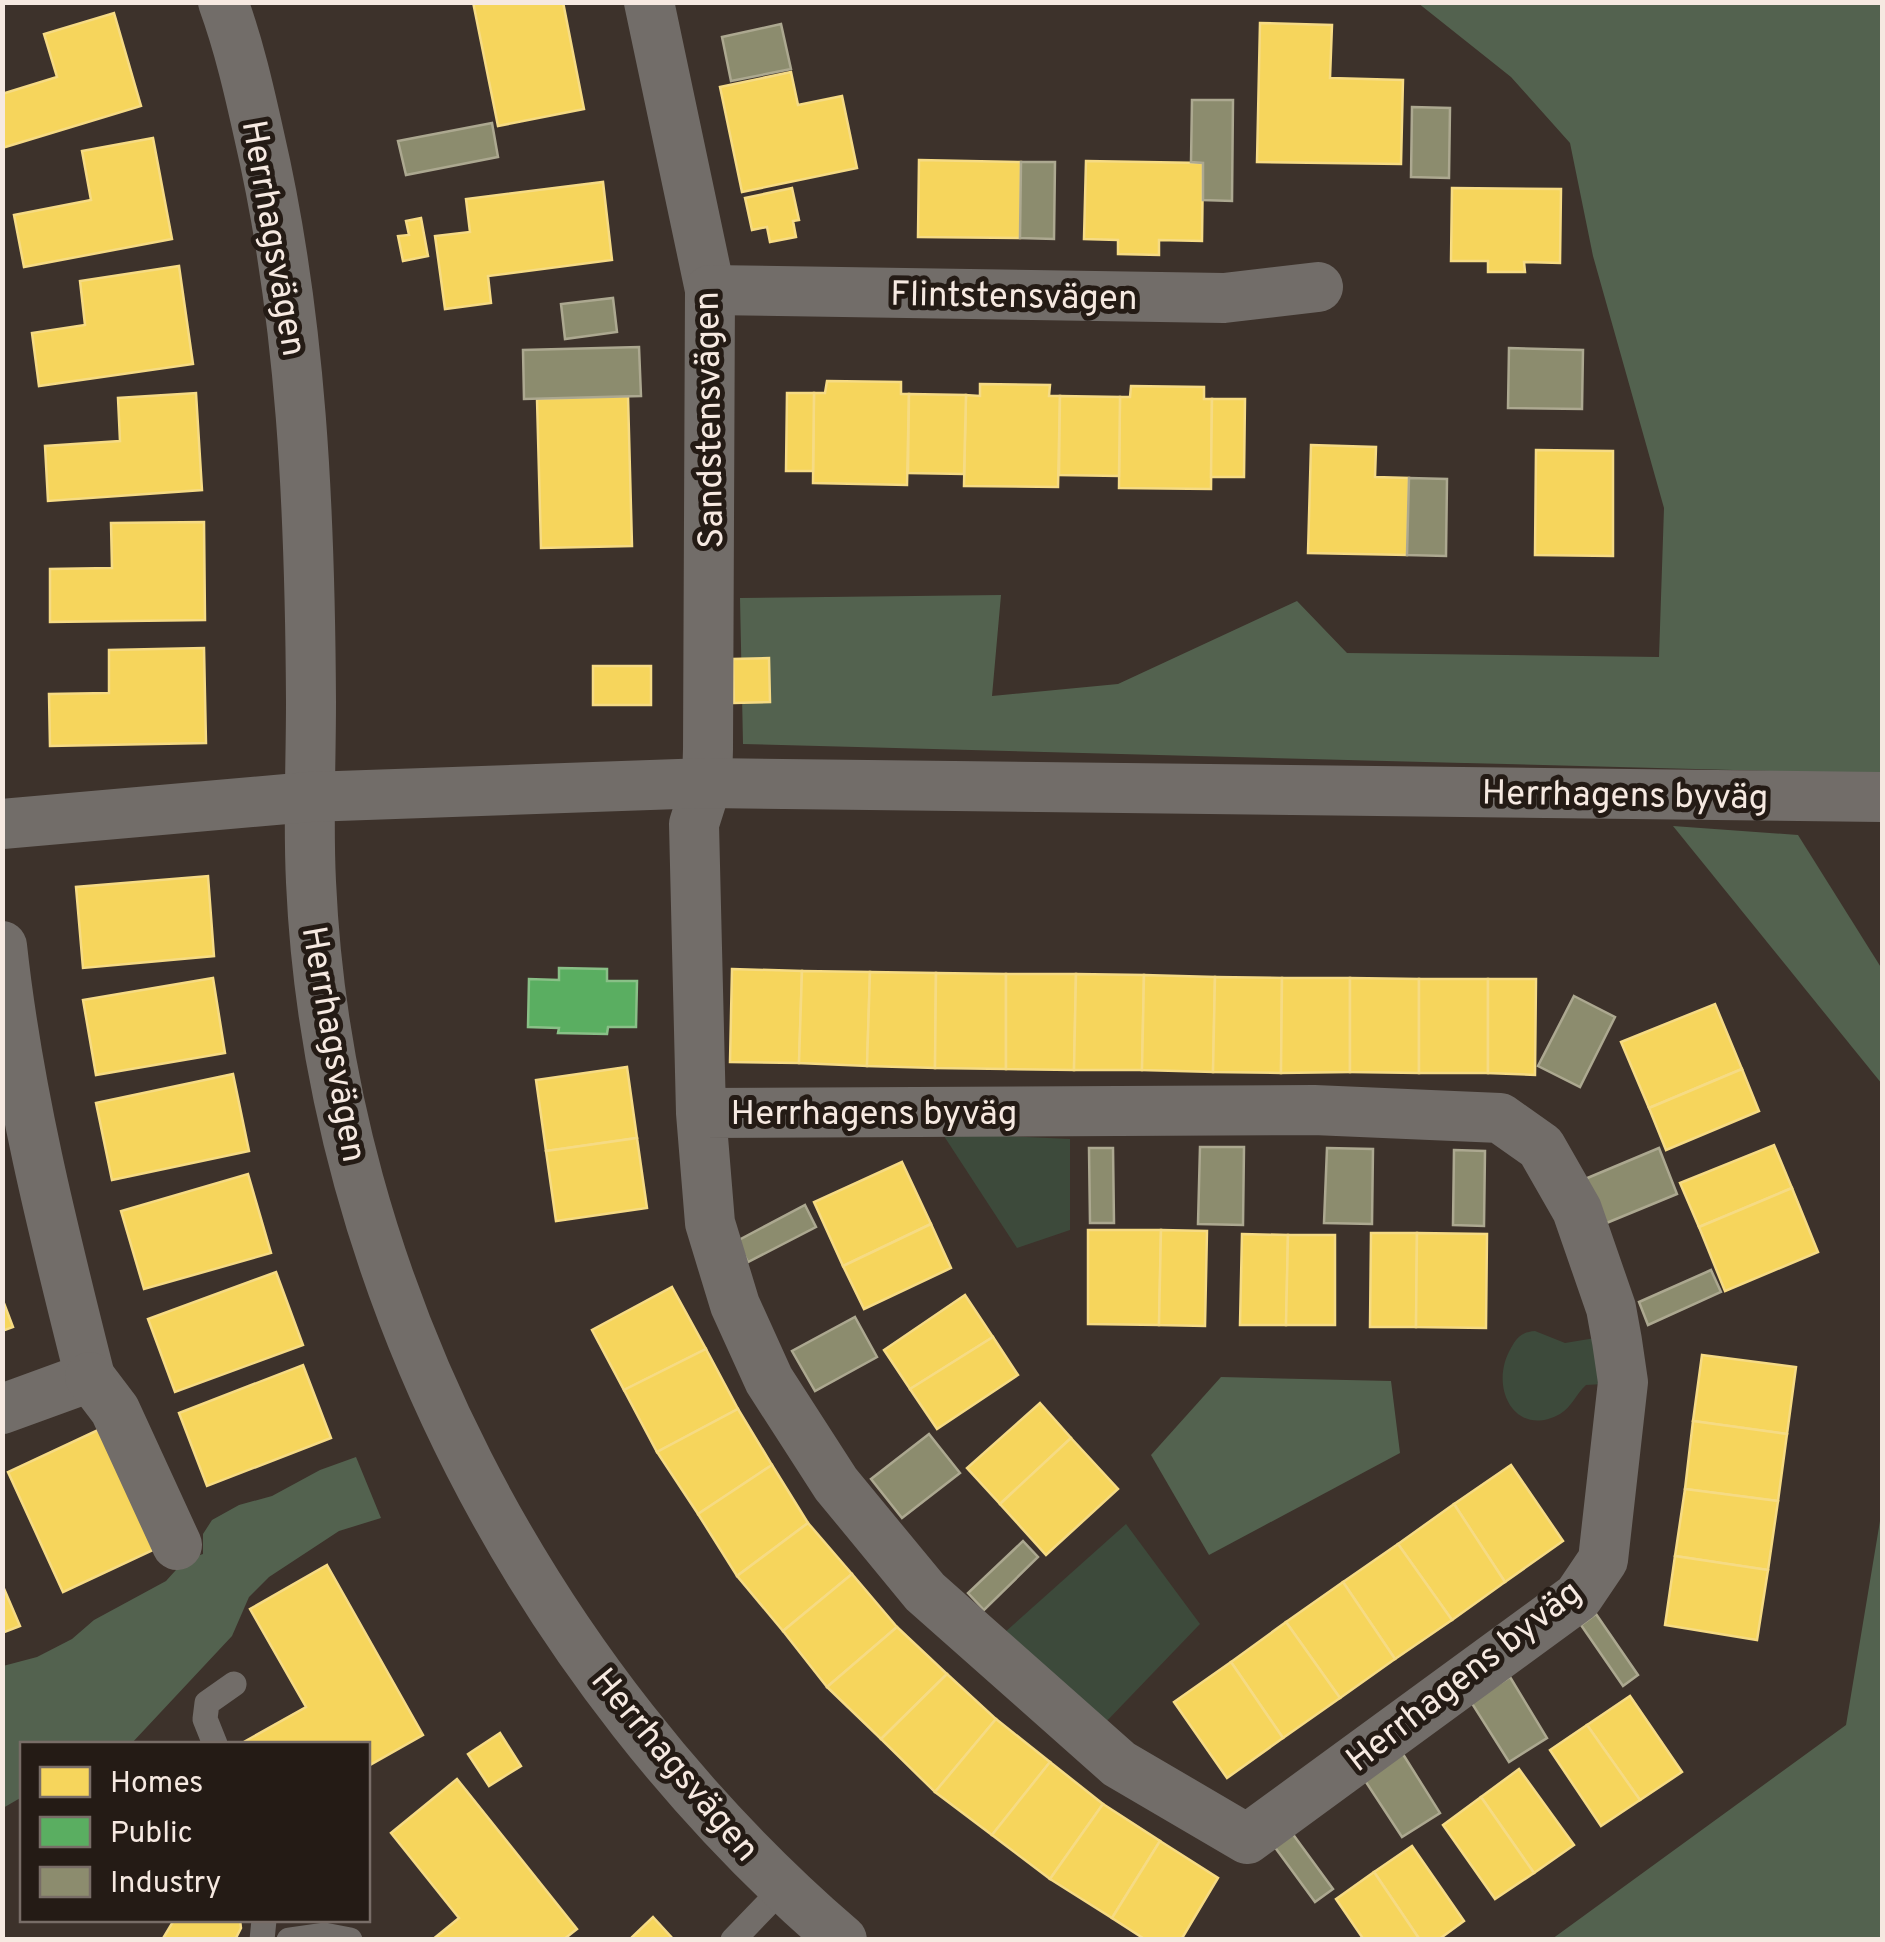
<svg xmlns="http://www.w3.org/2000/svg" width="1885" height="1942" font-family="Overpass,sans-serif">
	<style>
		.green { fill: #3d4a3b }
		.forest { fill: #53624f }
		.homes { fill: #f6d55c; stroke: #f6db84; stroke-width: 2.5 }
		.public { fill: #5aae61; stroke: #89c087; stroke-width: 2.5 }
		.industry { fill: #8c8c6e; stroke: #aca890; stroke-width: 2.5 }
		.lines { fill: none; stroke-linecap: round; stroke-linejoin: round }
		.lane { stroke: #726d69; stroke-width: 25 }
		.street { stroke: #726d69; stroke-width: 50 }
		.labels { text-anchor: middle; stroke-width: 10; stroke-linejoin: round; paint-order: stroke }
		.street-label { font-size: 35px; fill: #f6e9e1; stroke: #241b15 }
	</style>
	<rect width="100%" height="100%" fill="#3d322b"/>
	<g class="green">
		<polygon points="942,1133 1070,1139 1070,1230 1017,1248"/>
		<path d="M1535,1331l30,12 30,-5 8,46 -17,1c-10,9 -14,22 -26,29 -45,25 -72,-27 -49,-66 6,-11 11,-16 24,-17z"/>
		<polygon points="1126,1524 1200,1624 1103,1725 1003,1634"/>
	</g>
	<g class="forest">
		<polygon points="1418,3 1882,3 1882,774 743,744 740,598 1001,595 992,696 1118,684 1297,601 1347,653 1659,657 1664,508 1593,256 1570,143 1511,77"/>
		<polygon points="1673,826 1798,835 1882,969 1882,1084"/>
		<polygon points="1221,1377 1391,1381 1400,1453 1209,1555 1151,1455"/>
		<polygon points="356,1457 381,1518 339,1531 269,1577 249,1597 232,1636 131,1744 22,1744 22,1797 3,1808 3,1666 37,1657 72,1639 94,1620 166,1581 185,1560 203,1554 203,1534 212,1520 239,1505 272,1496 320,1470"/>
		<polygon points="1882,1509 1882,1939 1552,1939 1846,1725"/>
	</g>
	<g class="homes">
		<polygon points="473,2 563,2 584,109 498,126"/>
		<polygon points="114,13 141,106 2,148 2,94 57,77 44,34"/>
		<polygon points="1260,23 1332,25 1330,78 1403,80 1401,164 1257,162"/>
		<polygon points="791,72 798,105 842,96 857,168 742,192 720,87"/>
		<polygon points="153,138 172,239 24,267 14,215 91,200 82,151"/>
		<polygon points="919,160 1021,162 1020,238 918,237"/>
		<polygon points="1086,161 1203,163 1202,241 1159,240 1159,255 1118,254 1118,240 1084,239"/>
		<polygon points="603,182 612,260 488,276 491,303 445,309 435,236 470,232 466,199"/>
		<polygon points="792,188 799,220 793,221 796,237 770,242 767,227 752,230 745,198"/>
		<polygon points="1452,188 1561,189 1560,263 1524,262 1525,272 1488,272 1488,261 1451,261"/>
		<polygon points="421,218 428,256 403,261 398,236 409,235 406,221"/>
		<polygon points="179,266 193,364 39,386 32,333 85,325 80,281"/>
		<polygon points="827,381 901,382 901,394 909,394 907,485 813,483 814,393 825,393"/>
		<polygon points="980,384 1050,385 1049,396 1060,396 1058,487 964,486 966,395 980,396"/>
		<polygon points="1131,386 1204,387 1204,399 1212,399 1211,489 1119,488 1120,397 1130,397"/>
		<polygon points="196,393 202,490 48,501 45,446 120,441 118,398"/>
		<polygon points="787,393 814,393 813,471 786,471"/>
		<polygon points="909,394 966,395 964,474 908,473"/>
		<polygon points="628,396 632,546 541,548 537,399"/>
		<polygon points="1060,396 1120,397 1119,476 1059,475"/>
		<polygon points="1212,399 1245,399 1244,477 1211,477"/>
		<polygon points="1311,445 1376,447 1375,477 1409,478 1407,555 1308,553"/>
		<polygon points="1536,450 1613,451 1613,556 1535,555"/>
		<polygon points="204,522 205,620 50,622 50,569 112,568 111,523"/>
		<polygon points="204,648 206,743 50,746 49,694 109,693 109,650"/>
		<polygon points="769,658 770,702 734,703 733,659"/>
		<rect x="593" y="666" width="58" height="39"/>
		<polygon points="208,876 214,956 83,968 76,887"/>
		<polygon points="732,969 802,971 799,1063 730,1062"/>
		<polygon points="802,971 870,972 867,1066 799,1063"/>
		<polygon points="870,972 936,973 935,1068 867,1066"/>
		<polygon points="936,973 1006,974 1006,1069 935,1068"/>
		<polygon points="1006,974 1076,974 1074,1070 1006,1069"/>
		<polygon points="1076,974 1144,975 1142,1070 1074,1070"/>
		<polygon points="1144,975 1215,977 1213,1072 1142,1070"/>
		<polygon points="1215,977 1282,978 1281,1073 1213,1072"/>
		<polygon points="213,978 225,1053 96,1075 83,1000"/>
		<polygon points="1282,978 1350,978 1350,1072 1281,1073"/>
		<polygon points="1350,978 1419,979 1419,1073 1350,1072"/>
		<rect x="1419" y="979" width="69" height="94"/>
		<polygon points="1488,979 1536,979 1535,1075 1488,1073"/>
		<polygon points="1715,1004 1742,1069 1649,1108 1621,1042"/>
		<polygon points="627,1067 637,1138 546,1151 536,1080"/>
		<polygon points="1742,1069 1759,1111 1666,1150 1649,1108"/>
		<polygon points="233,1074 249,1151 112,1180 96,1103"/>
		<polygon points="637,1138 647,1208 556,1221 546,1151"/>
		<polygon points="1774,1145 1792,1188 1699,1227 1680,1183"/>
		<polygon points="902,1162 931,1224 843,1266 814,1202"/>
		<polygon points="248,1174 271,1253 144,1289 121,1211"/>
		<polygon points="1792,1188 1818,1252 1725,1291 1699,1227"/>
		<polygon points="931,1224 951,1268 864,1309 843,1266"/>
		<polygon points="1088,1230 1161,1230 1159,1325 1088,1324"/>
		<polygon points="1161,1230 1207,1231 1205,1326 1159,1325"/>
		<polygon points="1371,1233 1417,1233 1416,1327 1370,1327"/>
		<polygon points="1417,1233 1487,1234 1486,1328 1416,1327"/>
		<polygon points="1242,1234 1288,1235 1286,1325 1240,1325"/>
		<polygon points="1288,1235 1335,1235 1335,1325 1286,1325"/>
		<polygon points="276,1272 303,1345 175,1392 148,1319"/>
		<polygon points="672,1287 706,1349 624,1390 592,1330"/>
		<polygon points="965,1295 993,1337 910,1389 884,1350"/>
		<polygon points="2,1298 13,1327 2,1331"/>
		<polygon points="993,1337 1018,1375 937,1429 910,1389"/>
		<polygon points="706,1349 738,1409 657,1452 624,1390"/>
		<polygon points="1702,1355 1796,1367 1787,1434 1693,1421"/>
		<polygon points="303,1365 331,1438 207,1486 179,1413"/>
		<polygon points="1040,1403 1071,1438 1000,1504 967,1468"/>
		<polygon points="738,1409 772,1465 698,1514 657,1452"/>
		<polygon points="1693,1421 1787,1434 1778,1501 1685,1489"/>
		<polygon points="111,1424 166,1544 63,1592 8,1472"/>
		<polygon points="1071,1438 1118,1489 1046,1555 1000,1504"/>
		<polygon points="772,1465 808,1523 737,1576 698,1514"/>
		<polygon points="1511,1465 1563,1541 1505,1582 1454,1504"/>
		<polygon points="1685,1489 1778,1501 1768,1570 1675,1556"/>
		<polygon points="1454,1504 1505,1582 1452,1620 1398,1544"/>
		<polygon points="808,1523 852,1574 783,1631 737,1576"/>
		<polygon points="1398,1544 1452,1620 1395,1659 1343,1582"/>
		<polygon points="1675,1556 1768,1570 1757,1640 1665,1625"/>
		<polygon points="327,1565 423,1735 368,1766 368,1744 242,1743 306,1707 250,1609"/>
		<polygon points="852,1574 897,1627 827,1687 783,1631"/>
		<polygon points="1343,1582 1395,1659 1340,1698 1286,1622"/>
		<polygon points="2,1584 20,1626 2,1633"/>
		<polygon points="1286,1622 1340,1698 1283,1738 1231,1662"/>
		<polygon points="897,1627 947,1674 881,1739 827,1687"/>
		<polygon points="1231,1662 1283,1738 1227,1778 1174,1702"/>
		<polygon points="947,1674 996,1719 935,1792 881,1739"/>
		<polygon points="1630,1696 1682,1772 1640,1800 1587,1725"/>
		<polygon points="996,1719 1050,1762 992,1835 935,1792"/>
		<polygon points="1587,1725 1640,1800 1601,1826 1550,1750"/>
		<polygon points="500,1733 521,1766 489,1786 468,1754"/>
		<polygon points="1050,1762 1103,1804 1050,1879 992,1835"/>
		<polygon points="1519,1769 1574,1845 1534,1873 1481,1797"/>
		<polygon points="457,1779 577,1929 563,1940 432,1940 459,1918 391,1833"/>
		<polygon points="1481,1797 1534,1873 1495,1899 1443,1825"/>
		<polygon points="1103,1804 1160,1841 1112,1918 1050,1879"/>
		<polygon points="1160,1841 1218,1878 1181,1940 1146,1940 1112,1918"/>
		<polygon points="1412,1846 1464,1921 1438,1940 1420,1940 1374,1872"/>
		<polygon points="1374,1872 1420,1940 1364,1940 1336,1899"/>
		<polygon points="653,1917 674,1940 629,1940"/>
		<polygon points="174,1920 240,1920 241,1928 235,1940 162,1940"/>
	</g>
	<polygon class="public" points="559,968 607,969 607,981 637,981 636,1027 608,1027 607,1034 558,1033 559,1028 528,1027 529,979 559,980"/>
	<g class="industry">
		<polygon points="781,24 791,69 731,81 722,37"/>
		<polygon points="1192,100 1233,100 1232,201 1203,200 1203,163 1191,162"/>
		<polygon points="1412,107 1450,108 1449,178 1411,177"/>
		<polygon points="492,123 498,157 406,175 398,141"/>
		<polygon points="1021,162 1055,162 1054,239 1020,238"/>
		<polygon points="613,298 617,332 565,339 561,304"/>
		<polygon points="639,347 641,396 524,399 523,350"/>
		<polygon points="1509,348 1583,350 1582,409 1508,408"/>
		<polygon points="1409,478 1447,479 1446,556 1407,555"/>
		<polygon points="1574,996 1615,1017 1580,1087 1538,1066"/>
		<polygon points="1200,1147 1244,1147 1243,1225 1198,1224"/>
		<polygon points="1089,1148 1113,1148 1114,1223 1090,1223"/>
		<polygon points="1327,1148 1373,1149 1372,1224 1324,1223"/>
		<polygon points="1659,1148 1677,1194 1604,1224 1585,1179"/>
		<polygon points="1454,1150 1485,1151 1484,1226 1453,1225"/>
		<polygon points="805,1205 816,1227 748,1262 737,1241"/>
		<polygon points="1711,1270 1721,1292 1648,1325 1639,1302"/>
		<polygon points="855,1317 877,1357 815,1391 792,1351"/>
		<polygon points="929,1434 960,1473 902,1518 871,1479"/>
		<polygon points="1023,1541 1038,1557 984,1610 968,1593"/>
		<polygon points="1596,1614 1638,1675 1623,1686 1581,1625"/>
		<polygon points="1510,1677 1547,1738 1509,1762 1471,1702"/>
		<polygon points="1401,1751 1440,1813 1402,1837 1362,1776"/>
		<polygon points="1292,1833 1333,1889 1315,1902 1274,1846"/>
	</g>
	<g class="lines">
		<g class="lane">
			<polyline points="215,1744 205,1719 207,1703 234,1684"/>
			<polyline points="262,1940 264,1920"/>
			<polyline points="289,1940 324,1935 350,1940"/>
			<polyline points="733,1940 783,1888"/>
		</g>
		<g class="street">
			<path d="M223,2c16,44 26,88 36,133 43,185 51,377 52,567 0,60 -3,120 0,180 18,404 226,795 531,1058"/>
			<polyline points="649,2 710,290 708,749 707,783 694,824 701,1113 710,1223 735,1305 769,1380 836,1484 925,1592 1119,1764 1247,1839 1578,1597 1603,1560 1623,1382 1617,1341 1611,1308 1577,1210 1541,1147 1500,1118 1314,1110 701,1113"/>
			<polyline points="710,290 1224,298 1318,287"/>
			<polyline points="2,824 309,797 707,783 1882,797"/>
			<path d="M2,946c16,147 52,288 88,431l-88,32"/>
			<polyline points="90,1377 115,1410 177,1545"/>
		</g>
	</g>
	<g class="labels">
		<g class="street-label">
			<text transform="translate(275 238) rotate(80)" y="12">Herrhagsvägen</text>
			<text transform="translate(1014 295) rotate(1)" y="12">Flintstensvägen</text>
			<text transform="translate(708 420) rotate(-91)" y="12">Sandstensvägen</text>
			<text transform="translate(1625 794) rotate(1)" y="12">Herrhagens byväg</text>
			<text transform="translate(335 1044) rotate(80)" y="12">Herrhagsvägen</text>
			<text x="874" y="1124">Herrhagens byväg</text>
			<text transform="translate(1463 1675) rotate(-38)" y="12">Herrhagens byväg</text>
			<text transform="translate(676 1764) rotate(50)" y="12">Herrhagsvägen</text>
		</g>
	</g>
	<rect width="1885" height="1942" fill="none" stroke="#f6e9e1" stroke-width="10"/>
	<rect x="20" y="1742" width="350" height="180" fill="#241b15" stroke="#786d67" stroke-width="2.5"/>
	<rect x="40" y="1767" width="50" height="30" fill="#f6d55c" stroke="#786d67" stroke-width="2.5"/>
	<text x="110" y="1792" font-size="30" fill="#f6e9e1">Homes</text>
	<rect x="40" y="1817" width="50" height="30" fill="#5aae61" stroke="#786d67" stroke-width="2.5"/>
	<text x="110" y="1842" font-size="30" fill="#f6e9e1">Public</text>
	<rect x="40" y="1867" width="50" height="30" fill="#8c8c6e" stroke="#786d67" stroke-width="2.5"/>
	<text x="110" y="1892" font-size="30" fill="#f6e9e1">Industry</text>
</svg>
